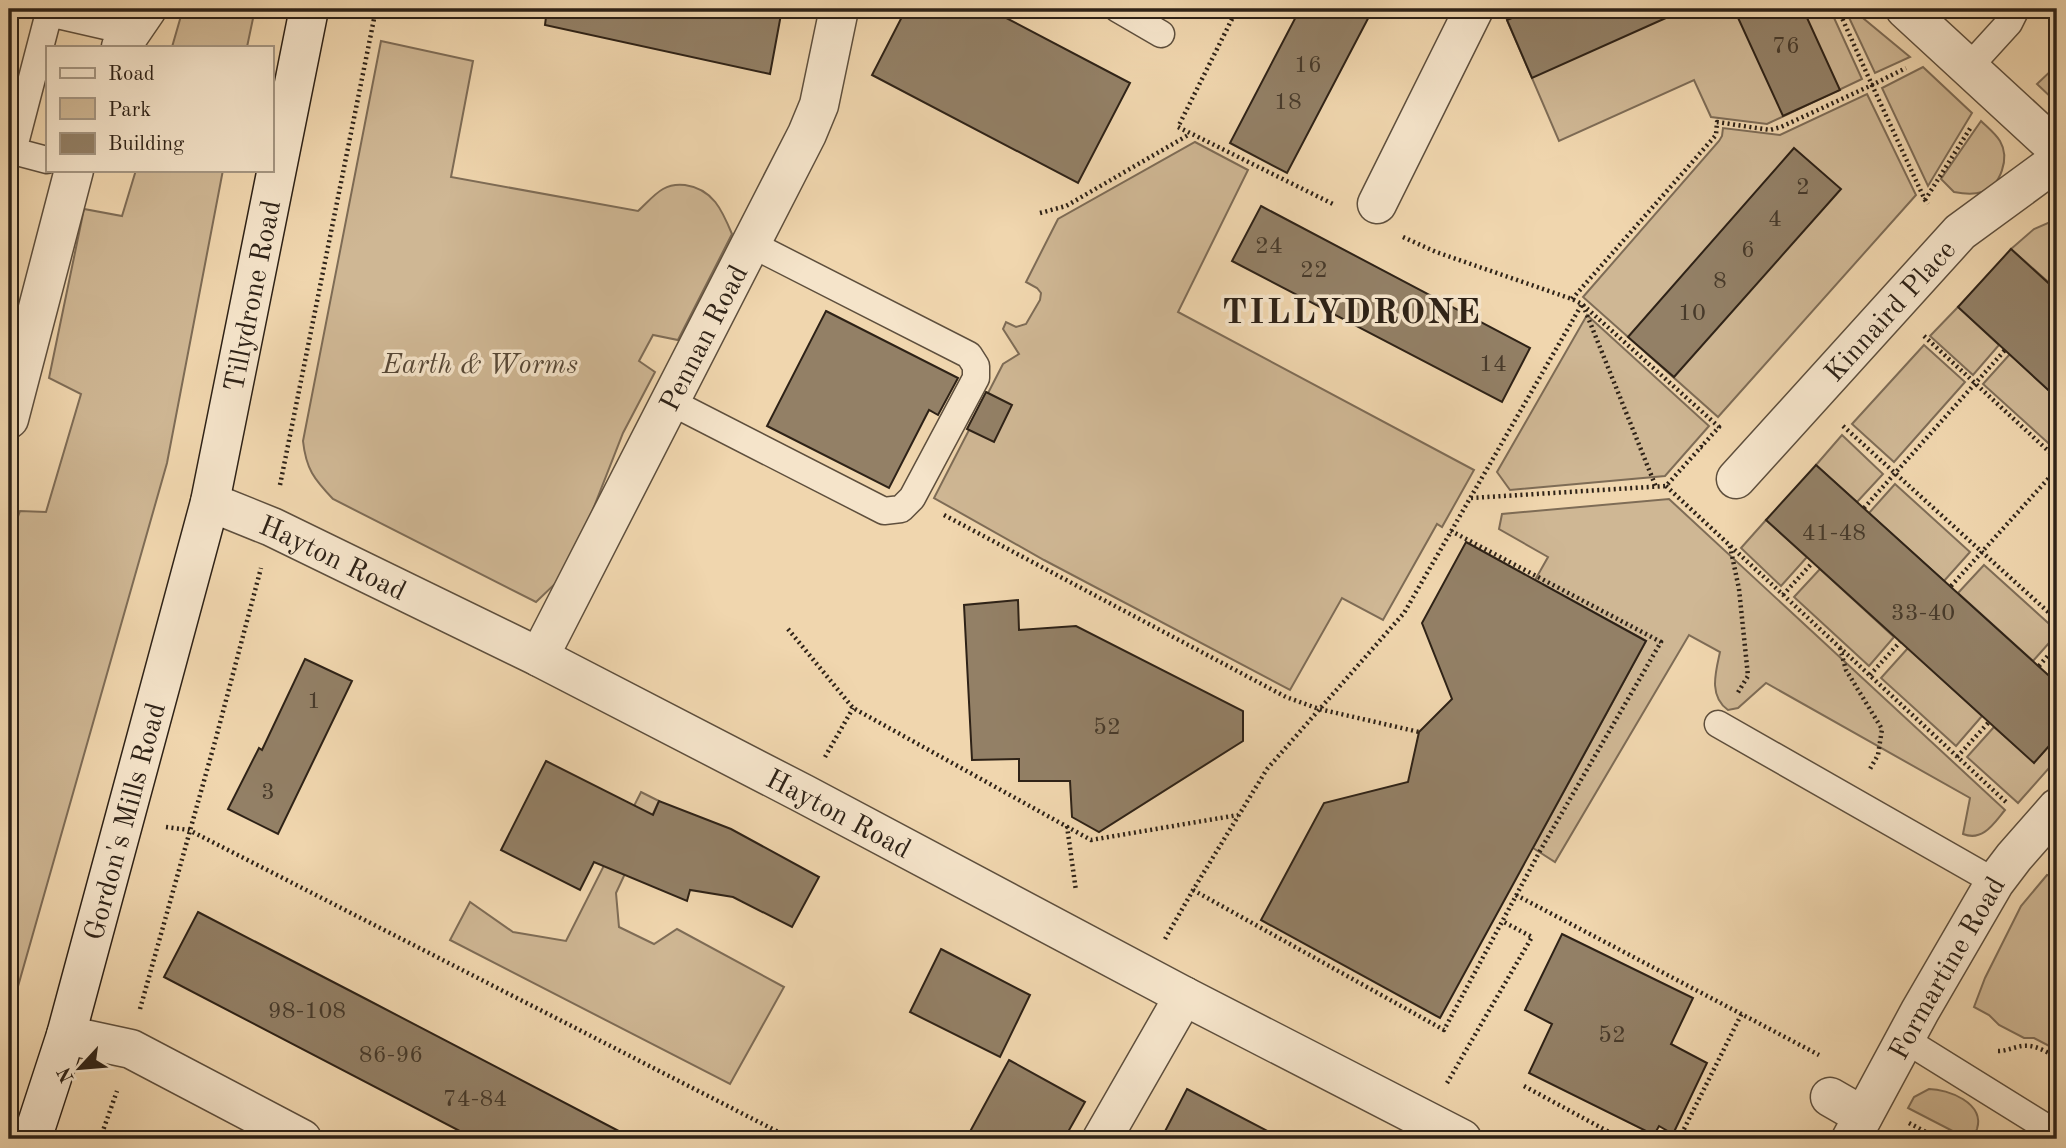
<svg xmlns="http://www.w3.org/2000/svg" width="2066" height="1148" font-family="'Old Standard TT',serif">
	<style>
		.green { fill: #cfb794; stroke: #7e6c56; stroke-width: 2 }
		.building { fill: #938066; stroke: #2e2217; stroke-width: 2 }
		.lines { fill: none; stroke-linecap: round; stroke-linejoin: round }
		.service-casing { stroke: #5e4f3d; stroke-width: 29 }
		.minor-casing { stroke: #5e4f3d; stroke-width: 41 }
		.tertiary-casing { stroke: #5e4f3d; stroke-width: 41 }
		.secondary-casing { stroke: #2e2217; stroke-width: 41 }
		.path { stroke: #2e2217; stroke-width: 4.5; stroke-dasharray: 2 3.5; stroke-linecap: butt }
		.service { stroke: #f5e4ca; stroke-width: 26 }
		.minor { stroke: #f5e4ca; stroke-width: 38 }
		.tertiary { stroke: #f5e4ca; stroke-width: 38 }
		.secondary { stroke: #f5e4ca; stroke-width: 38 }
		.labels { text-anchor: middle; stroke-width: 7; stroke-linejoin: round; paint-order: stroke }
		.number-label { font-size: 24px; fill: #473a2b }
		.street-label { font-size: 28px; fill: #2e2217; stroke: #f5e4ca }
		.park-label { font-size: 28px; font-style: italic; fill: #564736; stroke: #f5e4ca }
		.district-label { font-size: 35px; font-weight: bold; letter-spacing: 2px; fill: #2e2217; stroke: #f5e4ca }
	</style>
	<rect width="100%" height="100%" fill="#f0d6ae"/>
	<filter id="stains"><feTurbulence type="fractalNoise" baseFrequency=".00286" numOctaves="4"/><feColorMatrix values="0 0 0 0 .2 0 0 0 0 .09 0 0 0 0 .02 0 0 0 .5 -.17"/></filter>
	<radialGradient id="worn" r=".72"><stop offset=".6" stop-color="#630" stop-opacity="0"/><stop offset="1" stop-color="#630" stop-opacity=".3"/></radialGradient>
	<g class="green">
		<polygon points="183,9 255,9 247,47 172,47"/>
		<polygon points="1513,9 1830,9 1862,79 1767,124 1711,117 1694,80 1559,141 1507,20"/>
		<polygon points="1845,9 1852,9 1910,57 1875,73"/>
		<path d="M381,41l92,20 -22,116 187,34c8,-7 16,-17 25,-22 7,-4 14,-5 22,-4 28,4 37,25 47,49l-54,106 -25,-5 -14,26 16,11 -32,61 -31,79 -34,69 -22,21 -203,-103c-19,-20 -27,-30 -30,-58z"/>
		<polygon points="2057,65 2057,103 2037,84"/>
		<polygon points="1923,67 1972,113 1928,186 1882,88"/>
		<polygon points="1867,94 1916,195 1718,417 1583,297 1719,141 1722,136 1723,128 1780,135"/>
		<path d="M1981,121c6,6 14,12 19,20 10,17 1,45 -18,51 -9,3 -18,2 -28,0l-13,-13z"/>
		<polygon points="1195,142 1248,170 1178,312 1474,470 1442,527 1437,524 1383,620 1342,598 1290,690 1044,560 934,498 1003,364 1019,354 1003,329 1006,322 1016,327 1026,324 1040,300 1041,293 1037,288 1026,282 1058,219"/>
		<polygon points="136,170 223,170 167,463 9,1018 9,605 17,575 12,533 20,511 46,512 81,394 49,378 84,209 122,216"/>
		<polygon points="2057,219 2057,283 2054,287 2011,249 2034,229"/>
		<polygon points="1958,307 1999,345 1973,375 1930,336"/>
		<polygon points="1587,315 1709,426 1665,476 1510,490 1497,472"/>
		<polygon points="1924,345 1965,382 1894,462 1852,424"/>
		<polygon points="2010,354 2057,398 2057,451 1983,384"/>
		<polygon points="1842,435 1883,474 1857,502 1816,465"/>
		<polygon points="1895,484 1970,552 1944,581 1869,513"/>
		<path d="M1669,499l336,311c-11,13 -22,32 -42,24l7,-36 -204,-115 -28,25 -10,2c-20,-14 -12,-39 -8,-58l-31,-17 -134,227 -22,-14 113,-207 -111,-61 13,-23 -49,-28 3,-15z"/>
		<polygon points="1766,520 1807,557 1781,586 1741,548"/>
		<polygon points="1984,565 2057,631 2057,634 2033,661 1958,593"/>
		<polygon points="1820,569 1894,637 1869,666 1794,597"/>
		<polygon points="1908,648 1982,716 1956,746 1881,678"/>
		<polygon points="1994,727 2034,762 2057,737 2057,759 2018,803 1967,757"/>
		<polygon points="641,792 659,801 616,893 619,927 654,944 677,929 784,987 730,1084 450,940 470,902 513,932 566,941"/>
		<polygon points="2047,875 2057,878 2057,1050 2034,1038 2024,1038 1999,1025 1989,1015 1974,1007 1985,978 2021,906"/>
		<path d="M1929,1089c19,0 56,14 48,40 -1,3 -3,7 -5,10h-4l-60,-31 6,-11z"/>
	</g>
	<g class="building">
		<polygon points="547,9 782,9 770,74 545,25"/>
		<polygon points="906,9 989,9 1130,83 1078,183 872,75"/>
		<polygon points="1300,9 1373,9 1287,173 1230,143"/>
		<polygon points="1534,9 1686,9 1532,78 1507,20"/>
		<polygon points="1734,9 1803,9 1840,90 1783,116"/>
		<polygon points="1794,148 1841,189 1674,377 1628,337"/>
		<polygon points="1261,206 1530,348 1502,402 1232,261"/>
		<polygon points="2011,249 2057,291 2057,398 1958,307"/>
		<polygon points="826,311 958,378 938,415 929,410 889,488 767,426"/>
		<polygon points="986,392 1012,405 994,442 967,429"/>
		<polygon points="1816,465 2057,683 2057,737 2034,763 1766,520"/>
		<polygon points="1466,542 1646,641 1440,1018 1261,920 1324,803 1408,782 1419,732 1452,699 1422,623"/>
		<polygon points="1018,600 1019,630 1076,626 1243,711 1243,741 1099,832 1072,817 1070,781 1019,781 1019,759 972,760 964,605"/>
		<polygon points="305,659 352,681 278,834 228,809 259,748 262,750"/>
		<polygon points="546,761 653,815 659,801 731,829 819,877 792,927 733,897 690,890 687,901 594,862 580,890 501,850"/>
		<polygon points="198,912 366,999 634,1139 475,1139 164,977"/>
		<polygon points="1562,934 1693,998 1671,1044 1707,1063 1673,1134 1659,1126 1654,1135 1529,1073 1552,1024 1525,1010"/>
		<polygon points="941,949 1030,995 1000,1057 910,1012"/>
		<polygon points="1009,1060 1085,1102 1064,1139 966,1139"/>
		<polygon points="1187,1089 1283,1139 1161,1139"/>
	</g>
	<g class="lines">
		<g class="service-casing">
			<g id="service">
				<polyline points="1118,9 1161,34"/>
				<polyline points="1968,68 2009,23 2016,9"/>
				<polyline points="47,160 13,151 49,13 132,32"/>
				<polyline points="671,402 884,511 901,509 912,498 976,378 976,366 969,355 751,244"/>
				<polyline points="1718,724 1995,882"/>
				<polyline points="1904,1039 2057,1134"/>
			</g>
		</g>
		<g class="minor-casing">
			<g id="minor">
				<polyline points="1905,9 2057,149"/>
				<polyline points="121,47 147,9"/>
				<polyline points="1377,204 1474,9"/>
				<polyline points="9,419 74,170"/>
				<path id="s1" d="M1736,479l224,-247 97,-71"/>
				<path id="s2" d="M539,657l268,-523 12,-29 20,-96"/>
				<polyline points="66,1035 131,1049 302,1139"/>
				<polyline points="1830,1097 1863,1116"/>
				<polyline points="1102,1139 1184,996"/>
				<path id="s3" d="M1851,1139l69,-128 75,-129 19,-25 43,-49"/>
			</g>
		</g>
		<g class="tertiary-casing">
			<g id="tertiary">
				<path id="s4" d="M210,502l62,25 267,130 265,137 380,202 278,143"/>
			</g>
		</g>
		<g class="secondary-casing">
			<g id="secondary">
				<path id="s5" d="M32,1139l34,-104 144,-533 99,-493"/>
			</g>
		</g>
		<g class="path">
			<polyline points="1237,9 1178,127 1335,205"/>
			<polyline points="1838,9 1872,85 1906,68"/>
			<polyline points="1925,200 1971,127"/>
			<polyline points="1040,213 1066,206 1190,134"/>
			<polyline points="1403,237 1436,252 1572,299 1582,304 1719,427 1701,447"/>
			<polyline points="1572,299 1716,135 1717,122 1770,130 1781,127 1872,85 1925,200 1928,204"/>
			<polyline points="1583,305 1656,487"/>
			<polyline points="1924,336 2057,459"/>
			<polyline points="1843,426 2057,620"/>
			<polyline points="280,485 376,9"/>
			<polyline points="1666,486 2006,802"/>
			<polyline points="1471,498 1666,486 1701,447 1703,448"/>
			<polyline points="1864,508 2005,350"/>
			<polyline points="944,515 1286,697 1319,709 1419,732"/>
			<polyline points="1730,546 1739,589 1748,676 1737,694"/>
			<polyline points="1951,586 2057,469"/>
			<polyline points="1783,595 1813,562"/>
			<polyline points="788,629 853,708 1091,840 1238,815"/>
			<polyline points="1840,648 1846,670 1882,729 1878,755 1870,769"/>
			<polyline points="2039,666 2057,645"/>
			<polyline points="1870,675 1900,642"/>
			<polyline points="825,757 853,708"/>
			<polyline points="1957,757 1989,722"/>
			<polyline points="1067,826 1076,891"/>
			<polyline points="166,827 189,830 792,1139"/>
			<polyline points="1193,890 1444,1030 1541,849 1661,642 1451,531"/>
			<polyline points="1516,895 1819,1055"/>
			<polyline points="1165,939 1193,890 1267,769 1404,613 1582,304"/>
			<polyline points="140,1009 216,738 261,568"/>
			<path d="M1998,1051c9,0 16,-4 24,-5 13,-2 24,6 35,11"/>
			<polyline points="1447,1083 1532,937 1502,921"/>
			<polyline points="1524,1086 1622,1139"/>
			<polyline points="1909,1123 1939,1139"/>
			<polyline points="100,1139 117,1091"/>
			<polyline points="1679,1139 1742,1013"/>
		</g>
		<use href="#service" class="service"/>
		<use href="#minor" class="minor"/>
		<use href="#tertiary" class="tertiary"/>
		<use href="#secondary" class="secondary"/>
	</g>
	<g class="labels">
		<g class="number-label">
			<text x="1786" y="53">76</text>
			<text x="1308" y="72">16</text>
			<text x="1288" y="109">18</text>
			<text x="1803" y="194">2</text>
			<text x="1775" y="226">4</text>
			<text x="1269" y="253">24</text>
			<text x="1748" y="257">6</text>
			<text x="1314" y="277">22</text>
			<text x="1720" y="288">8</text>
			<text x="1692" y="320">10</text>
			<text x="1493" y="371">14</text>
			<text x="1834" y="540">41-48</text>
			<text x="1923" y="620">33-40</text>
			<text x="314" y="708">1</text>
			<text x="1107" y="734">52</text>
			<text x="268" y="799">3</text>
			<text x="307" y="1018">98-108</text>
			<text x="1612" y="1042">52</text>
			<text x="391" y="1062">86-96</text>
			<text x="475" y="1106">74-84</text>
		</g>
		<g class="street-label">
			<text dy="10" stroke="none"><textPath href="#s5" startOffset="872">Tillydrone Road</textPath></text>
			<text dy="10" stroke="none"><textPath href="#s1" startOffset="228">Kinnaird Place</textPath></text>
			<text dy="10" stroke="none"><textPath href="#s2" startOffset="359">Pennan Road</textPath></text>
			<text dy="10" stroke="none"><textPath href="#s4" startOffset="135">Hayton Road</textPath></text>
			<text dy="10" stroke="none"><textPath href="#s4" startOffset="702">Hayton Road</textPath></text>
			<text dy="10" stroke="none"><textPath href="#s5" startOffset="331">Gordon's Mills Road</textPath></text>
			<text dy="10" stroke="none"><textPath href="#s3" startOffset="196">Formartine Road</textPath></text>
		</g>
		<g class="park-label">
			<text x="480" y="373">Earth &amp; Worms</text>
		</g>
		<g class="district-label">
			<text x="1352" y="323">TILLYDRONE</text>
		</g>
	</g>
	<rect width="2066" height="1148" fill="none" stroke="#f0d6ae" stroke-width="35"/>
	<rect x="10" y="10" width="2045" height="1127" fill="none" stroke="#2e2217" stroke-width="3.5"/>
	<rect x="18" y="18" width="2031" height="1113" fill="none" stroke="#2e2217" stroke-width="2"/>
	<rect x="46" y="46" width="228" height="126" fill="#f5e4ca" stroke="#a59682" stroke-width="2"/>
	<rect x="60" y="68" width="35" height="10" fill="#f5e4ca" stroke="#a59682" stroke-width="2"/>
	<text x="108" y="80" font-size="21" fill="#2e2217">Road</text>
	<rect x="60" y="98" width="35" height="21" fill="#cfb794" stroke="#a59682" stroke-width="2"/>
	<text x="108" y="116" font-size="21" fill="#2e2217">Park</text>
	<rect x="60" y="133" width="35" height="21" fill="#938066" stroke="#a59682" stroke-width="2"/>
	<text x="108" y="150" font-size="21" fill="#2e2217">Building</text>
	<g transform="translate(80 1068) rotate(244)" stroke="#f5e4ca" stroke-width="5" paint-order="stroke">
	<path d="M0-5L12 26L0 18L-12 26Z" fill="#2e2217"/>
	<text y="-10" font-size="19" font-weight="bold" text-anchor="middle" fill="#2e2217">N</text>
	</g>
	<rect width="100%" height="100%" filter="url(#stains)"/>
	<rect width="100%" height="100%" fill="url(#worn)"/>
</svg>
